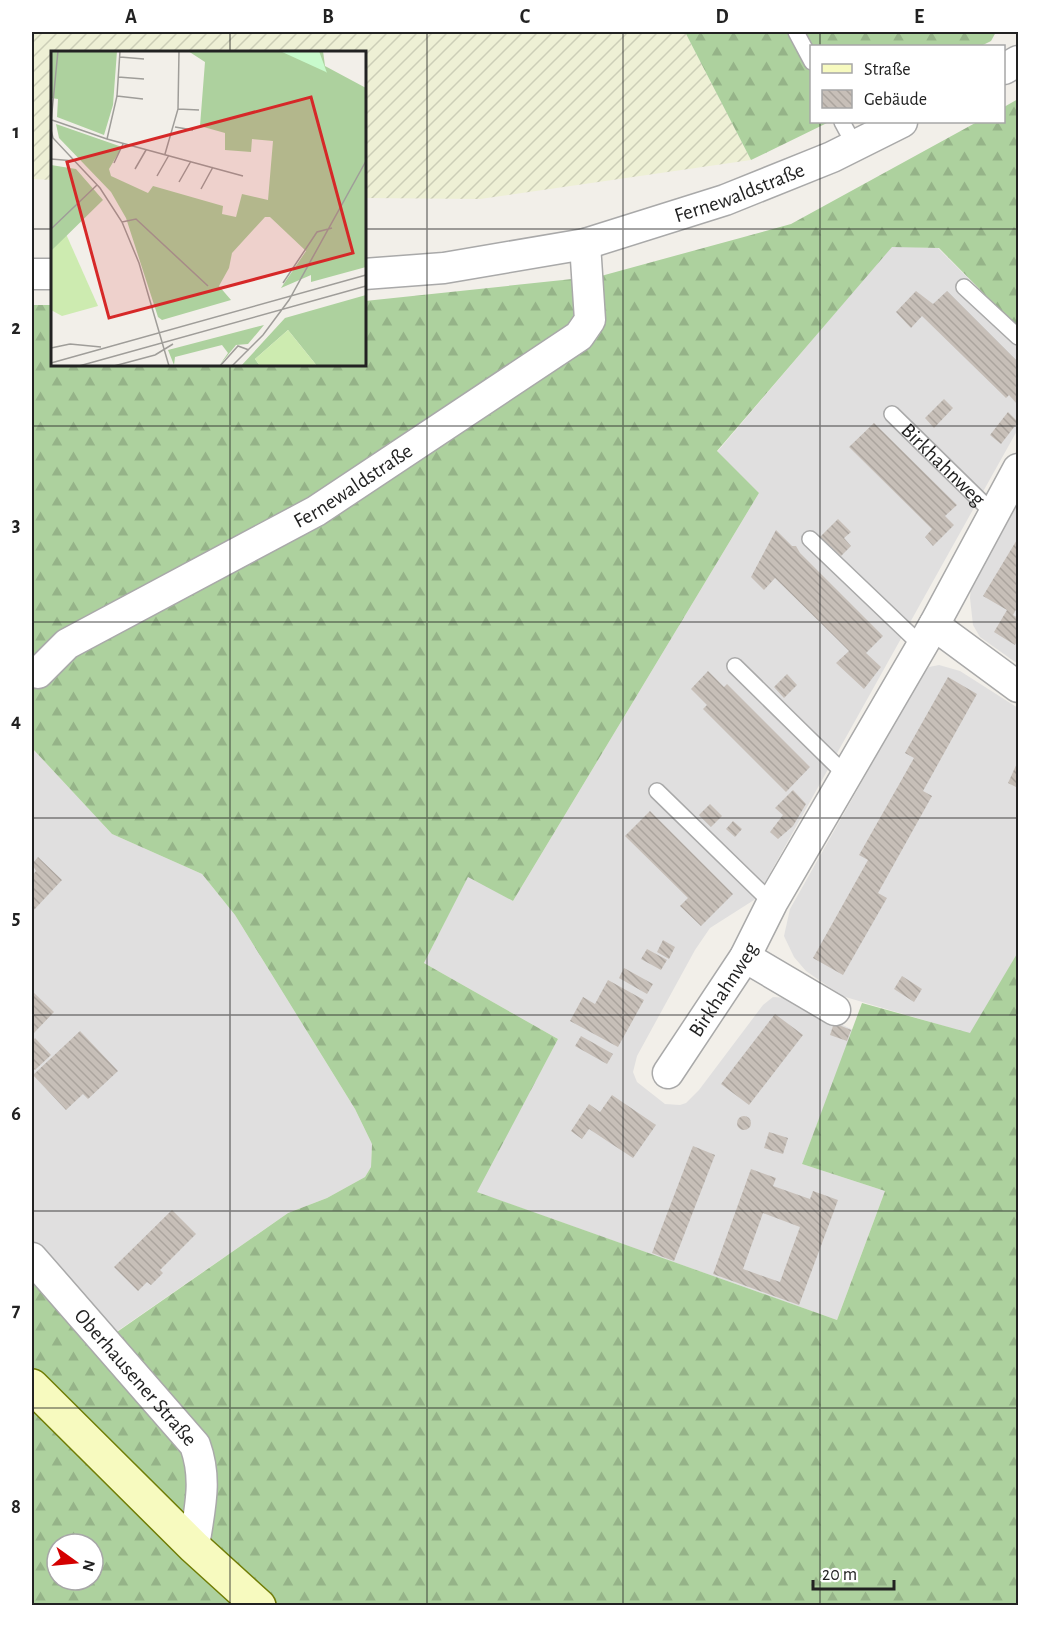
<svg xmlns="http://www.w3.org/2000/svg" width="1050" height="1637" font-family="'Alegreya Sans',sans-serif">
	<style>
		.residential { fill: #e0dfdf }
		.farmland { fill: url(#farmland-furrows) }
		.forest { fill: url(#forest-firs); fill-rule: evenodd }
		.building { fill: url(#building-back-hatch); fill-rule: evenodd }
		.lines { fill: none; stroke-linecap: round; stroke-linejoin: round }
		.service-casing { stroke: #a9a9a9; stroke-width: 18 }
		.minor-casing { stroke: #a9a9a9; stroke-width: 33 }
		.secondary-casing { stroke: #707d05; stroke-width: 36 }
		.service { stroke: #fff; stroke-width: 15 }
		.minor { stroke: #fff; stroke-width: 30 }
		.secondary { stroke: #f7fabf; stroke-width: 33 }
		.grid { fill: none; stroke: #222; stroke-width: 1.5; stroke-opacity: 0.55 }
		.labels { text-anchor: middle; stroke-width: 6; stroke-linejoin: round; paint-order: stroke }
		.street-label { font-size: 21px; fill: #222; stroke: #fff }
		.inset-road { fill: none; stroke: #9f9d99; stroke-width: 1.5 }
		.view { fill: #d62828; fill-opacity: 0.15; stroke: #d62828; stroke-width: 3 }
		.inset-edge { fill: none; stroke: #222; stroke-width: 3 }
		.neatline { fill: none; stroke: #222; stroke-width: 2 }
		.grid-label { font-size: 20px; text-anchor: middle; font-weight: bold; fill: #222 }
	</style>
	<defs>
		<pattern id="farmland-furrows" width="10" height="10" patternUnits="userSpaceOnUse" patternTransform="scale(1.5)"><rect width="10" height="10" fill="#eef0d5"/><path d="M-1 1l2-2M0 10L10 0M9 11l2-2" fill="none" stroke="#ccceb7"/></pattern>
		<pattern id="forest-firs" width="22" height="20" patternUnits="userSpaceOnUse" patternTransform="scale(1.5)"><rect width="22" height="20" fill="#add19e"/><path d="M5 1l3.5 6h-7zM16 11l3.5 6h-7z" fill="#95b388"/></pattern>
		<pattern id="building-back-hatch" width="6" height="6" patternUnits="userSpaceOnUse" patternTransform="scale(1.5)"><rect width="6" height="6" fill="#c7bfb8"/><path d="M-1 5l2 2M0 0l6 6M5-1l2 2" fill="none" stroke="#aba49e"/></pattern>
	</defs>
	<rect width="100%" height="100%" fill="#f2efe9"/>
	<g class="residential">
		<polygon points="892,246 938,248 1018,328 1018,429 759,893 754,900 710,928 695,950 637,1056 633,1072 637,1082 665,1104 680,1105 686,1103 699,1090 763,1005 773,997 787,998 853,1030 802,1164 885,1191 837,1320 476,1192 558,1039 424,963 468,876 513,901 759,493 717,452"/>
		<polygon points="1018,503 1018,664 980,637 973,625 970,598 971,587"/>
		<polygon points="939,665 960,671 1018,708 1018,952 971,1034 842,996 806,971 794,957 784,936 790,909 921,677 929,667"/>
		<polygon points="32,748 112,834 202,874 235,915 355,1109 372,1144 371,1167 365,1177 327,1198 288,1213 93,1348 32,1277"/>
	</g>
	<polygon class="farmland" points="32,32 685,32 751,160 480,199 365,198 364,52 52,52 52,180 32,179"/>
	<g class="forest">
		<polygon points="685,32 996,32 991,41 981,46 812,46 812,122 829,122 751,160"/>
		<path d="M1018,99v229l-79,-80 -47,-1 -175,204 42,42 -246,408 -45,-24 -44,86 134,76 -81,153 360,128 48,-129 -83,-27 60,-161 108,30 48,-81v653h-986v-328l62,71 194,-135 39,-15 38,-21 6,-10 1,-23 -17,-35 -120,-194 -33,-41 -90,-40 -80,-86v-443h20v59h312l1,-63 236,-25 190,-52 186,-102h27v-15zM57,1544h36v36h-36z"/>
	</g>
	<g class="building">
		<polygon points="916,291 933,304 947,291 1018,362 1018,405 1009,395 1006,398 922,316 911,328 896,312"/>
		<polygon points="944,399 953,408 934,428 925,418"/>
		<polygon points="1008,412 1018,422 1001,444 990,435"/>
		<polygon points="874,423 957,505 945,516 954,525 933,546 925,537 932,529 849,447"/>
		<polygon points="838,519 851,532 844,538 851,546 841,556 820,537"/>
		<polygon points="776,530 792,546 796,546 800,553 883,636 866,653 881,667 864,689 836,663 849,651 838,640 775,578 764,590 751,577"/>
		<polygon points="1018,538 1018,606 1013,615 1018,618 1018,639 1015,645 994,632 1007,610 983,596"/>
		<polygon points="708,671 724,687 727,684 810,767 786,792 703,709 707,705 691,689"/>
		<polygon points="787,674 797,685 784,698 774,687"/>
		<polygon points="948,677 977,694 923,791 932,796 878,893 887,898 843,975 813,958 868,860 859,855 914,758 905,753"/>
		<polygon points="1018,761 1018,788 1008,783"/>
		<polygon points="793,790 806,804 793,826 778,839 770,832 783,815 775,808"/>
		<polygon points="710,804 722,816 711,827 699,815"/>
		<polygon points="650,811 733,894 701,926 680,906 688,898 625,836"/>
		<polygon points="733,821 742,829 735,837 726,829"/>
		<polygon points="38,857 62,880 32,912 32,876 36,871 32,864"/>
		<polygon points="663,940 675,947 669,959 657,952"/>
		<polygon points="647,949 667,960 661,970 641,959"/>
		<polygon points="624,968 653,984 647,994 619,978"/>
		<polygon points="902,976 922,989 914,1002 894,989"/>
		<polygon points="608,980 644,1000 618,1047 570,1021 583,997 595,1004"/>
		<polygon points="32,991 54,1012 32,1035"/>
		<polygon points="775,1014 803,1035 749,1105 721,1084"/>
		<polygon points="834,1023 851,1030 847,1041 830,1035"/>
		<polygon points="80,1031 118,1071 88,1099 83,1094 66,1110 33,1075"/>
		<polygon points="581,1036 613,1054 607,1064 575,1046"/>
		<polygon points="35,1038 51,1055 35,1070 32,1067 32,1042"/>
		<polygon points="612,1095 656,1125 633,1158 589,1129 582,1139 571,1131 589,1104 600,1112"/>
		<circle cx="744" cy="1123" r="7"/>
		<polygon points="769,1132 788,1138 783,1154 764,1148"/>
		<polygon points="693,1146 715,1155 674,1261 652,1253"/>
		<path d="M751,1169l25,9 -3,8 37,13 3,-8 25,9 -39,105 -86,-31zM763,1213l37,14 -20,55 -37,-13z"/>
		<polygon points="172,1210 196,1234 160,1270 163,1273 151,1285 147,1282 138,1291 114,1267"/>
	</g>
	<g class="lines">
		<g class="service-casing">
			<g id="service">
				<polyline points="796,32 812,62"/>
				<polyline points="842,122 855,146"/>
				<polyline points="964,287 1018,337"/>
				<path id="s1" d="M892,414l102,100"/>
				<polyline points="810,539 921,645"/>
				<polyline points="735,666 846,775"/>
				<polyline points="657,791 772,903"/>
			</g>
		</g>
		<g class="minor-casing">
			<g id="minor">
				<polyline points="1004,69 1018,61"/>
				<polyline points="32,274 52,274"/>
				<path id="s2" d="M364,274l80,-6 141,-24 140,-44 107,-43 70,-35"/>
				<polyline points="934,625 1018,687"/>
				<path id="s3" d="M38,673l29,-29 249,-133 263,-175 11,-16 -5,-76"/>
				<polyline points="745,957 835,1010"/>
				<path id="s4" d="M668,1073l77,-116 27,-54 162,-278 84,-156"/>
				<path id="s5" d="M32,1258l163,187c13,36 4,65 -1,102"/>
			</g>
		</g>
		<g class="secondary-casing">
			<polyline id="secondary" points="32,1386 194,1547 259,1606"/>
		</g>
		<use href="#service" class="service"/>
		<use href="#minor" class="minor"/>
		<use href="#secondary" class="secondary"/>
	</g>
	<path class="grid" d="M230,32v20M427,32v1574M623,32v1574M820,32v14M820,122v1484M32,229h20M364,229h654M230,364v1242M32,426h986M32,622h986M32,818h986M32,1015h986M32,1211h986M32,1408h986"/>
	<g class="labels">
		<g class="street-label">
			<text dy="7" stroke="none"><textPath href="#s2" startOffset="386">Fernewaldstraße</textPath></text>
			<text dy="7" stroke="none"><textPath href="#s1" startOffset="72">Birkhahnweg</textPath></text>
			<text dy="7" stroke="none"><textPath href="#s3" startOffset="368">Fernewaldstraße</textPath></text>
			<text dy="7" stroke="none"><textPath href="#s4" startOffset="100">Birkhahnweg</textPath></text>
			<text dy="7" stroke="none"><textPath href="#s5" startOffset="158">Oberhausener Straße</textPath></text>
		</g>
	</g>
	<g transform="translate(51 51)">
		<rect width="315" height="315" fill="#f2efe9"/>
		<path d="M15,183l32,72 -36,10 -11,-6v-59z" fill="#cdebb0"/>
		<path d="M0,0h66l-4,54 -9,30 -47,-18 1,-18 -7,-1zM137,0h135l2,15 41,22v179l-55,15v-7l-30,13 25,-37 -36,-34h-5l-33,36 -3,15 -10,18 12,14 -69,20 -4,-3 -32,-99 -15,-26 -52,-54 -3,-14 66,23 -13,22 2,7 37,17 5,-7 70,20 -1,8 14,3 6,-23 26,6 5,-59 -21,-2 -1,13 -26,-2v-17l-25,-7 5,-64zM0,114l25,4 27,31 -52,51zM315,244v71h-49l-29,-36 -33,29 5,7h-19l44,-48zM213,274l-16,19 -12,1 -17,21 9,-13 -6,-8 -47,12 -1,8 -6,-15z" fill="#add19e"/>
		<path d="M229,0h39l8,22 -1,-1z" fill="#c8facc"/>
		<path d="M237,279l29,36h-57l-5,-7z" fill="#cdebb0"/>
		<path class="inset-road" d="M69,6l24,2M67,26l26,2M66,45l26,3M127,58l21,1M1,69l55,19 136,37M0,71l7,-71M124,76l18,3M0,79l2,8 47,50 22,34 17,41 30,103M56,88l10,-43 3,-45M114,103l13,-45 1,-58M0,108l24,2M63,112l9,-19M84,118l11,-19M106,125l12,-21M128,131l12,-21M150,138l12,-22M71,171l14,-3 72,67M0,178l46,-44M232,232l34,-51 15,-4M19,293l31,3M0,297l19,-4M104,304l18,-11M0,312l315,-88M28,315l287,-80M63,315l41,-11M169,315l18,-20 11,4M181,315l31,-31 26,-35 77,-139"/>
		<path class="view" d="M260,46l42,156 -244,65 -42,-156z"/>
		<rect width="315" height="315" class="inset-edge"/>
	</g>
	<rect width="1050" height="1637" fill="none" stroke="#ffffff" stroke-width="66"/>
	<rect x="810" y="45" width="195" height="78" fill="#ffffff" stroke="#a7a7a7" stroke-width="1.5"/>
	<rect x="822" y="64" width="30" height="9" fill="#f7fabf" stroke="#a7a7a7" stroke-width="1.5"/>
	<text x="864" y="75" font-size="18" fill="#222222">Straße</text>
	<rect x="822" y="90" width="30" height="18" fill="url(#building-back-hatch)" stroke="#a7a7a7" stroke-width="1.5"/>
	<text x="864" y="105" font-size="18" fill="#222222">Gebäude</text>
	<g transform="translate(75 1562) rotate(105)"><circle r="28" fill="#ffffff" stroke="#a7a7a7" stroke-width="1.5"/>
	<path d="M0-4.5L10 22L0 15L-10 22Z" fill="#d40000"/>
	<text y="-9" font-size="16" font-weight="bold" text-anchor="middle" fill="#222222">N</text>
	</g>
	<path d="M813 1580v9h81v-9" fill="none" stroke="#222222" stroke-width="3"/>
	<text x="822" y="1580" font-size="18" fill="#222222" stroke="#ffffff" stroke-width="4.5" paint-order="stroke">20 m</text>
	<rect x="33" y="33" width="984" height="1571" class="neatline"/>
	<g class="grid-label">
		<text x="131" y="23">A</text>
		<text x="328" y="23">B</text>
		<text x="525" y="23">C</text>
		<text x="722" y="23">D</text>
		<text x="919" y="23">E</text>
		<text x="16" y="138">1</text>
		<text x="16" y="334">2</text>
		<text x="16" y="531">3</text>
		<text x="16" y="727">4</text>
		<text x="16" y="924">5</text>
		<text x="16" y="1120">6</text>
		<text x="16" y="1316">7</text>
		<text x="16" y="1513">8</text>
	</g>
</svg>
